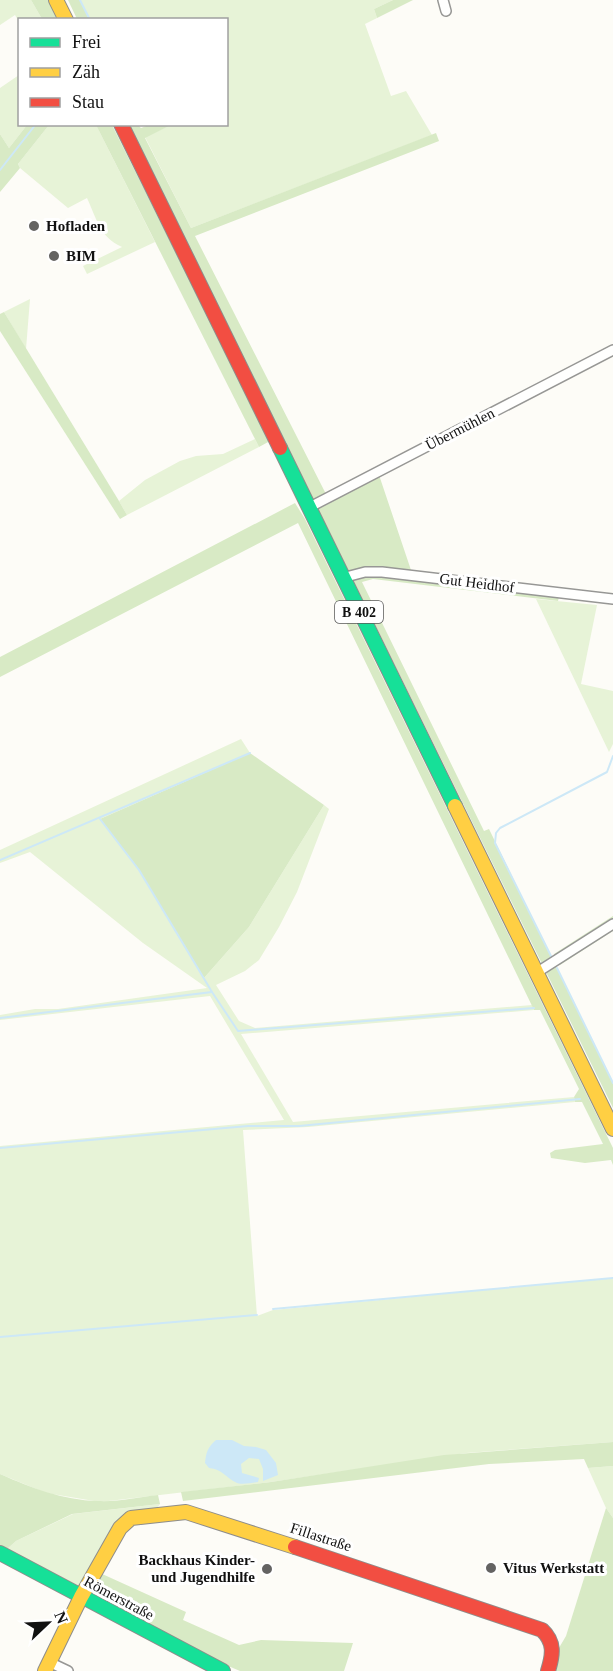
<svg xmlns="http://www.w3.org/2000/svg" width="613" height="1671" font-family="'Times New Roman',serif">
	<style>
		.green { fill: #e7f3d7 }
		.forest { fill: #d8eac5 }
		.water { fill: #cde8f7 }
		.lines { fill: none; stroke-linecap: round; stroke-linejoin: round }
		.stream { stroke: #cde8f7; stroke-width: 2 }
		.street-casing { stroke: #979795; stroke-width: 12 }
		.fast-casing { stroke: #8e8d8b; stroke-width: 16 }
		.slow-casing { stroke: #8e8d8b; stroke-width: 16 }
		.jam-casing { stroke: #8e8d8b; stroke-width: 16 }
		.street { stroke: #fffffe; stroke-width: 9 }
		.fast { stroke: #16e098; stroke-width: 14 }
		.slow { stroke: #ffcf43; stroke-width: 14 }
		.jam { stroke: #f24e42; stroke-width: 14 }
		.poi-dot { fill: #646362; stroke: #fff; stroke-width: 2 }
		.labels { text-anchor: middle; stroke-width: 6; stroke-linejoin: round; paint-order: stroke }
		.shield { fill: #fff; stroke: #585858; stroke-width: 1.5 }
		.shield-label { font-size: 14px; font-weight: bold; fill: #111 }
		.poi-label { font-size: 15px; font-weight: bold; fill: #111; stroke: #fff; text-anchor: start }
		.street-label { font-size: 15px; fill: #111; stroke: #fff }
	</style>
	<rect width="100%" height="100%" fill="#fdfcf7"/>
	<g class="green">
		<polygon points="0,0 31,0 42,19 20,20 19,22 15,15 0,25"/>
		<polygon points="80,0 393,0 374,9 377,18 365,24 391,96 406,91 432,135 191,228 145,137 171,125 226,124 226,20 90,19"/>
		<polygon points="19,75 20,124 27,125 9,148 0,134 0,88"/>
		<path d="M49,125h47l59,117 -68,32 -4,-8 39,-19c-22,-10 -25,-27 -35,-49l-19,10 -48,-40 -2,-4z"/>
		<polygon points="30,299 26,349 4,312"/>
		<polygon points="255,439 259,447 127,515 119,501 145,480 180,461 196,456 223,454"/>
		<polygon points="536,599 597,605 581,684 613,691 613,744 609,752"/>
		<polygon points="241,739 250,753 100,819 139,870 204,978 249,927 324,805 329,809 297,892 279,927 259,960 245,971 216,985 239,1021 255,1028 532,1005 534,1010 241,1034 293,1122 574,1097 575,1102 308,1127 243,1130 257,1316 273,1310 613,1278 613,1442 466,1453 271,1482 100,1502 46,1493 0,1474 0,1146 284,1120 210,996 0,1020 0,1015 35,1009 58,1009 207,988 143,943 30,852 0,863 0,850"/>
		<polygon points="613,1466 613,1518 606,1508 588,1468"/>
		<polygon points="160,1504 153,1513 130,1516 81,1587 7,1549 16,1541 73,1514"/>
	</g>
	<g class="forest">
		<polygon points="31,0 48,0 59,19 42,19"/>
		<polygon points="68,0 80,0 90,19 77,19"/>
		<polygon points="393,0 413,0 377,18 374,9"/>
		<polygon points="27,125 49,125 18,164 20,168 0,192 0,134 9,148"/>
		<polygon points="96,125 112,125 270,441 259,447"/>
		<polygon points="129,125 138,125 141,128 149,125 171,125 145,138 191,228 436,133 439,141 195,236 328,498 378,472 413,576 560,593 558,601 373,579 362,582 484,831 489,829 613,1083 613,1108"/>
		<polygon points="4,312 119,501 127,515 120,519 0,331 0,314"/>
		<polygon points="295,503 305,519 613,1148 613,1165 611,1160 585,1163 551,1158 550,1153 555,1150 603,1144 582,1102 575,1102 574,1097 579,1089 540,1010 534,1010 298,523 0,677 0,657"/>
		<polygon points="250,753 324,805 249,927 204,978 139,870 100,819"/>
		<polygon points="613,916 613,931 560,965 554,954"/>
		<polygon points="613,1442 613,1466 588,1468 584,1459 489,1464 183,1501 181,1492 271,1482 444,1455"/>
		<path d="M0,1474c32,14 62,26 98,27 20,1 41,-4 60,-6l2,9 -88,10 -56,27 -9,8 -7,-3z"/>
		<polygon points="606,1508 613,1518 613,1671 548,1671 553,1658 566,1636"/>
		<path d="M100,1573l86,39 -3,8 56,25 22,-5 92,3 -9,28h-104c-52,-21 -101,-51 -150,-77z"/>
	</g>
	<path class="water" d="M216,1440h16l12,6 12,1 10,3 10,13 2,12 -15,6v-12l-4,-10 -10,-1 -8,6 1,9 17,5 -1,4c-6,1 -15,3 -21,1 -11,-5 -15,-14 -28,-15l-4,-5c1,-11 3,-16 11,-23z"/>
	<g class="lines">
		<g class="stream">
			<polyline points="80,0 90,20"/>
			<polyline points="0,170 36,124"/>
			<polyline points="100,819 139,870 212,992 238,1031 534,1008"/>
			<polyline points="0,860 250,753"/>
			<polyline points="551,956 495,843 496,833 500,828 607,772 613,756"/>
			<polyline points="557,968 613,1083"/>
			<polyline points="0,1018 212,992"/>
			<polyline points="0,1148 248,1126 299,1126 580,1099"/>
			<polyline points="273,1309 613,1278"/>
			<polyline points="0,1337 257,1315"/>
		</g>
		<g class="street-casing">
			<g id="street">
				<polyline points="443,0 446,11"/>
				<polyline points="308,508 613,350"/>
				<polyline points="342,578 365,572 382,572 613,599"/>
				<polyline points="536,973 613,924"/>
				<polyline points="49,1662 68,1671"/>
			</g>
		</g>
		<g class="fast-casing">
			<g id="fast">
				<polyline points="280,448 455,806"/>
				<polyline points="0,1553 223,1671"/>
			</g>
		</g>
		<g class="slow-casing">
			<g id="slow">
				<polyline points="56,0 66,20"/>
				<polyline points="455,806 613,1129"/>
				<polyline points="45,1671 81,1597 120,1528 131,1518 186,1512 295,1547"/>
			</g>
		</g>
		<g class="jam-casing">
			<g id="jam">
				<polyline points="121,124 280,448"/>
				<path d="M295,1547l247,83c13,12 11,25 6,41"/>
			</g>
		</g>
		<use href="#street" class="street"/>
		<use href="#fast" class="fast"/>
		<use href="#slow" class="slow"/>
		<use href="#jam" class="jam"/>
	</g>
	<g class="poi-dot">
		<circle cx="34" cy="226" r="6"/>
		<circle cx="54" cy="256" r="6"/>
		<circle cx="491" cy="1568" r="6"/>
		<circle cx="267" cy="1569" r="6"/>
	</g>
	<g class="labels">
		<rect class="shield" x="335" y="601" width="48" height="22" rx="4.5"/>
		<g class="shield-label">
			<text x="359" y="617">B 402</text>
		</g>
		<g class="poi-label">
			<text x="46" y="231">Hofladen</text>
			<text x="66" y="261">BIM</text>
			<text x="255" y="1565" text-anchor="end">Backhaus Kinder-<tspan x="255" dy="17">und Jugendhilfe</tspan></text>
			<text x="503" y="1573">Vitus Werkstatt</text>
		</g>
		<g class="street-label">
			<text transform="translate(460 429) rotate(-27)" y="5">Übermühlen</text>
			<text transform="translate(477 583) rotate(7)" y="5">Gut Heidhof</text>
			<text transform="translate(321 1537) rotate(18)" y="5">Fillastraße</text>
			<text transform="translate(119 1598) rotate(28)" y="5">Römerstraße</text>
		</g>
	</g>
	<rect x="18" y="18" width="210" height="108" fill="#ffffff" stroke="#a0a0a0" stroke-width="1.5"/>
	<rect x="30" y="38" width="30" height="9" fill="#16e098" stroke="#a0a0a0" stroke-width="1.5"/>
	<text x="72" y="48" font-size="18" fill="#111111">Frei</text>
	<rect x="30" y="68" width="30" height="9" fill="#ffcf43" stroke="#a0a0a0" stroke-width="1.5"/>
	<text x="72" y="78" font-size="18" fill="#111111">Zäh</text>
	<rect x="30" y="98" width="30" height="9" fill="#f24e42" stroke="#a0a0a0" stroke-width="1.5"/>
	<text x="72" y="108" font-size="18" fill="#111111">Stau</text>
	<g transform="translate(48 1623) rotate(67)" stroke="#ffffff" stroke-width="4.5" paint-order="stroke">
	<path d="M0-4.5L10 22L0 15L-10 22Z" fill="#111111"/>
	<text y="-9" font-size="16" font-weight="bold" text-anchor="middle" fill="#111111">N</text>
	</g>
</svg>
